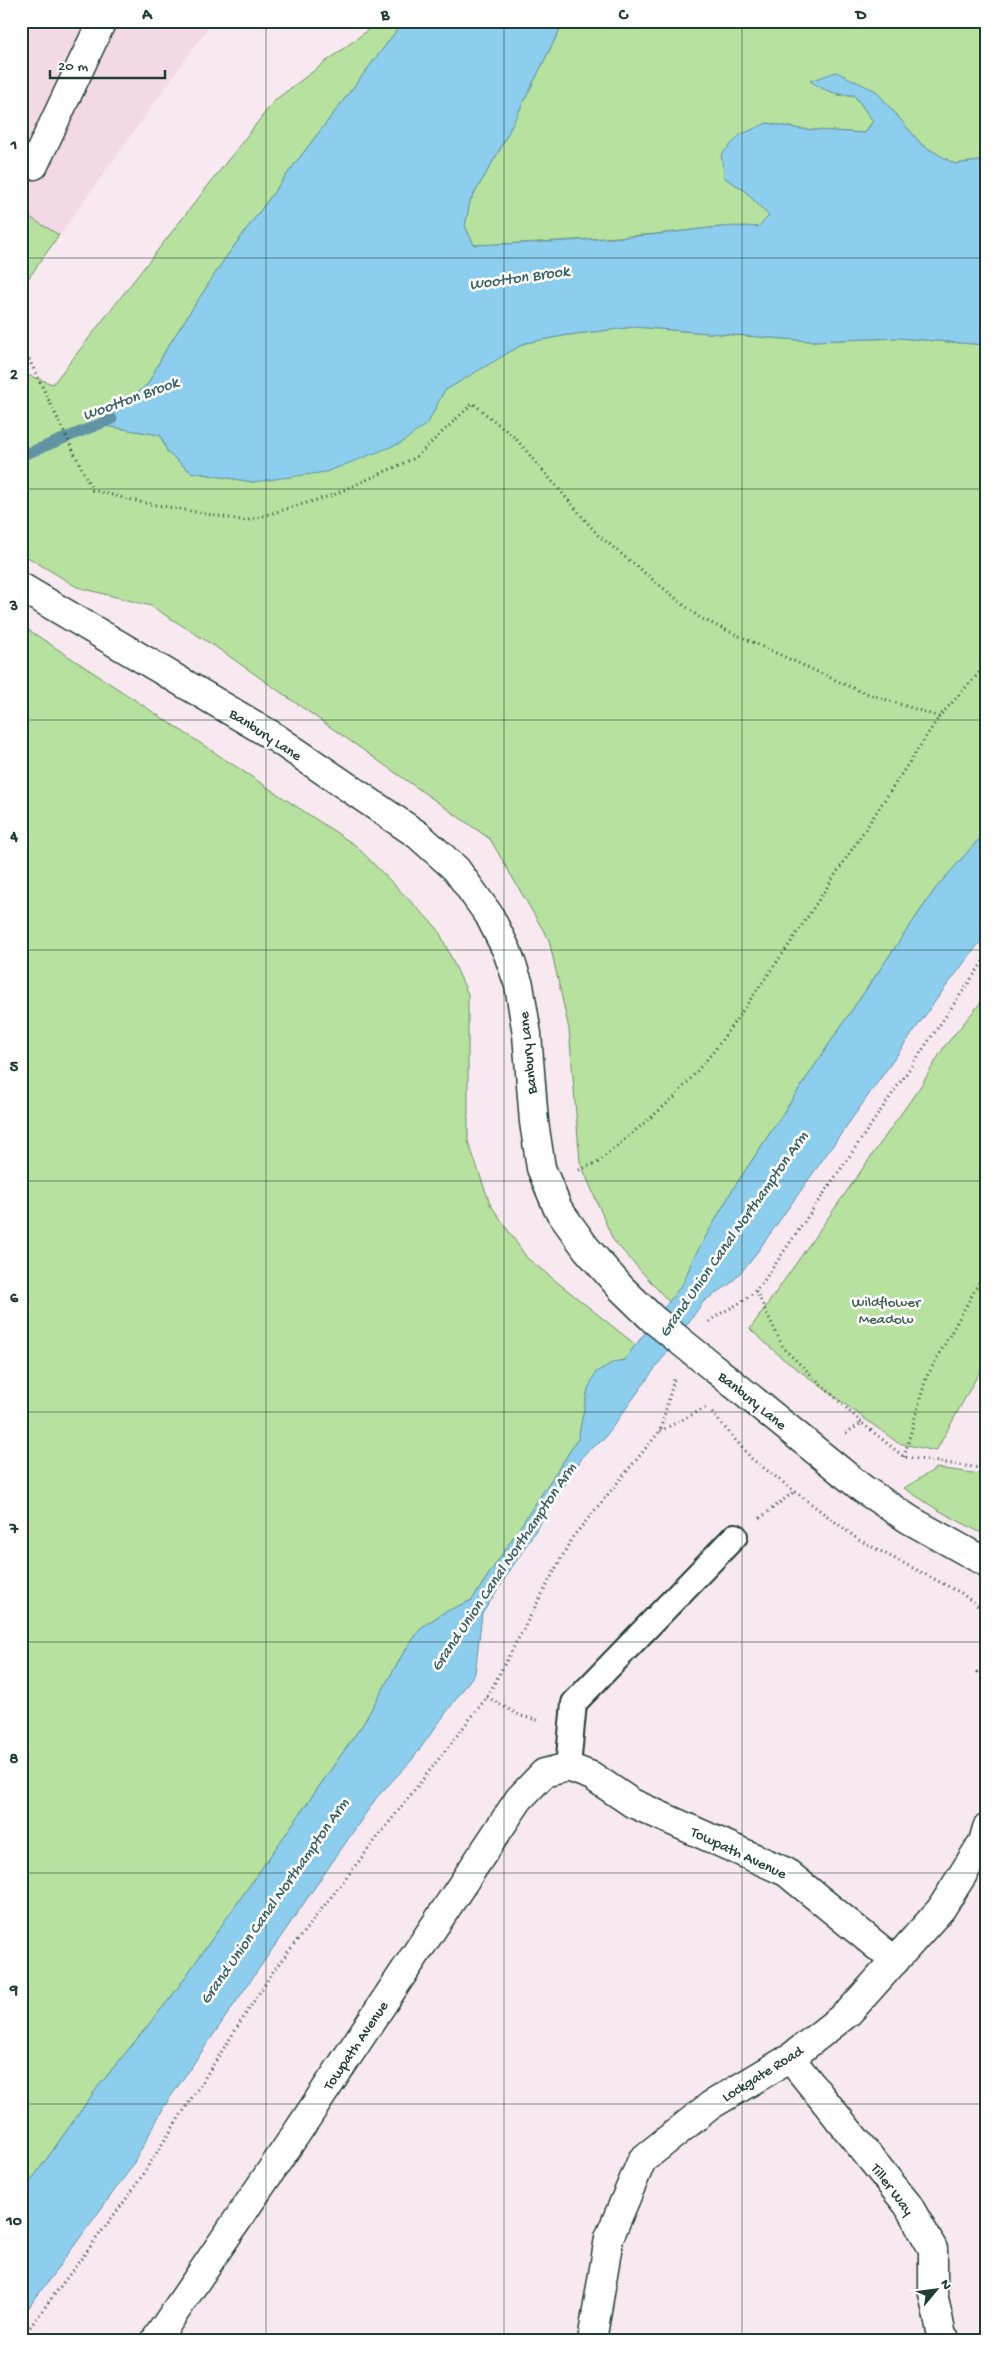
<svg xmlns="http://www.w3.org/2000/svg" width="1008" height="2362" font-family="'Gochi Hand',sans-serif">
	<style>
		.built { fill: #f3d8e6 }
		.green { fill: #b7e19e; stroke: #6b8f69 }
		.water { fill: #8dceef; stroke: #6194a4 }
		.lines { fill: none; stroke-linecap: round; stroke-linejoin: round }
		.stream { stroke: #6194a4; stroke-width: 11 }
		.service-casing { stroke: #1f3d34; stroke-width: 28 }
		.minor-casing { stroke: #1f3d34; stroke-width: 31 }
		.tertiary-casing { stroke: #1f3d34; stroke-width: 31 }
		.path { stroke: #1f3d34; stroke-width: 3; stroke-dasharray: 1 4; stroke-linecap: butt }
		.service { stroke: #fff; stroke-width: 24 }
		.minor { stroke: #fff; stroke-width: 28 }
		.tertiary { stroke: #fff; stroke-width: 28 }
		.tertiary-bridge-casing { stroke: #1f3d34; stroke-width: 31; stroke-linecap: butt }
		.tertiary-bridge { stroke: #fff; stroke-width: 28 }
		.grid { fill: none; stroke: #1f3d34; stroke-width: 1; stroke-opacity: 0.55 }
		.labels { text-anchor: middle; stroke-width: 5; stroke-linejoin: round; paint-order: stroke }
		.street-label { font-size: 15px; fill: #1f3d34; stroke: #fff }
		.park-label { font-size: 15px; fill: #3d5e49; stroke: #fff }
		.water-label { font-size: 16px; font-style: italic; fill: #3a6163; stroke: #fff }
		.neatline { fill: none; stroke: #1f3d34; stroke-width: 2 }
		.grid-label { font-size: 16px; text-anchor: middle; font-weight: bold; fill: #1f3d34 }
	</style>
	<rect width="100%" height="100%" fill="#f8e8f0"/>
	<filter id="ink" filterUnits="userSpaceOnUse"><feTurbulence type="fractalNoise" baseFrequency=".02" numOctaves="2"/><feDisplacementMap in="SourceGraphic" scale="10" xChannelSelector="R" yChannelSelector="G"/><feConvolveMatrix kernelMatrix="1 2 1 2 8 2 1 2 1" color-interpolation-filters="sRGB"/></filter>
	<g filter="url(#ink)">
		<polygon class="built" points="21,21 222,21 207,29 21,289"/>
		<g class="green">
			<polygon points="380,21 404,21 291,169 224,260 165,351 148,384 100,425 160,435 168,453 191,472 253,482 428,422 444,391 481,368 525,343 568,335 634,327 810,341 899,338 987,345 987,830 936,888 841,1026 733,1189 692,1261 684,1282 669,1302 613,1240 580,1162 569,1029 549,940 490,839 216,647 151,606 77,587 21,553 21,373 53,384 275,100"/>
			<path d="M564,21h423v139l-32,4 -33,-19 -46,-54 -38,4h16l19,26 -9,12 -64,-4 -33,-6 -42,55 19,12 25,26 -11,11c-34,-3 -68,4 -102,7 -60,5 -121,9 -182,11l-9,-19 5,-25 29,-50z"/>
			<polygon points="21,212 59,235 21,289"/>
			<polygon points="21,625 355,845 438,929 468,994 468,1141 490,1204 527,1258 636,1345 624,1360 614,1362 588,1389 578,1439 472,1600 443,1613 422,1627 404,1652 363,1724 172,1996 97,2088 21,2195"/>
			<polygon points="987,995 987,1358 936,1451 898,1443 782,1358 750,1329 922,1084 944,1047"/>
			<polygon points="937,1468 987,1475 987,1536 938,1510 904,1488"/>
		</g>
		<g class="water">
			<path d="M404,21h160l-65,130 -29,50 -5,25 9,19c62,-2 124,-5 185,-11 33,-3 66,-10 99,-7l11,-11 -25,-26 -19,-12 -4,-23 19,-20 27,-12 33,6 65,4 8,-12 -19,-26c-18,0 -29,-4 -44,-14l26,-9 40,19 46,54 33,19 32,-4v185l-88,-7 -89,3 -176,-14 -66,8 -43,8 -81,48 -16,32 -27,20 -75,29 -73,10 -62,-10 -23,-19 -8,-18 -61,-10 49,-41 17,-33 59,-91 67,-91z"/>
			<polygon points="987,830 987,933 941,993 750,1262 730,1284 704,1301 603,1440 586,1452 482,1614 475,1673 411,1761 377,1797 165,2105 131,2168 21,2318 21,2195 97,2088 172,1996 363,1724 404,1652 422,1627 443,1613 472,1600 578,1439 588,1389 596,1372 614,1362 624,1360 684,1282 692,1261 733,1189 841,1026 936,888"/>
		</g>
		<g class="lines">
			<polyline class="stream" points="21,456 112,419"/>
			<g class="service-casing">
				<polyline id="service" points="568,1767 574,1703 735,1536"/>
			</g>
			<g class="minor-casing">
				<g id="minor">
					<polyline points="34,165 102,21"/>
					<polyline points="790,2058 908,2205 933,2249 933,2293 942,2336 946,2341"/>
					<polyline points="155,2341 296,2134 519,1799 544,1773 568,1767 592,1776 632,1803 786,1872 895,1961"/>
					<polyline points="592,2341 609,2238 642,2160 711,2105 790,2058 849,2012 941,1909 983,1842 987,1828"/>
				</g>
			</g>
			<g class="tertiary-casing">
				<g id="tertiary">
					<polyline points="21,587 273,736 418,835 456,869 489,915 507,951 519,985 527,1034 534,1122 541,1168 558,1209 586,1248 621,1288 653,1319"/>
					<polyline points="715,1369 863,1489 910,1520 987,1563"/>
				</g>
			</g>
			<g class="path">
				<polyline points="21,354 28,357 92,490 140,502 246,521 333,495 415,458 473,403 516,439 598,535 700,618 857,690 939,717 987,664"/>
				<polyline points="579,1170 598,1162 675,1097 714,1051 791,942 939,717"/>
				<polyline points="756,1291 784,1349 862,1423"/>
				<path d="M709,1322c21,-17 35,-16 54,-40l224,-326"/>
				<polyline points="712,1413 752,1459 859,1540 961,1593 987,1613"/>
				<polyline points="660,1431 707,1407 708,1409"/>
				<polyline points="846,1433 862,1423 904,1457 987,1469"/>
				<polyline points="904,1457 926,1378 987,1268"/>
				<polyline points="760,1518 795,1491"/>
				<polyline points="987,1659 978,1672 987,1675"/>
				<polyline points="487,1697 521,1716 541,1721"/>
				<polyline points="21,2339 132,2191 274,1970 487,1697 572,1538 660,1431 674,1379"/>
			</g>
			<use href="#service" class="service"/>
			<use href="#minor" class="minor"/>
			<use href="#tertiary" class="tertiary"/>
			<g class="tertiary-bridge-casing">
				<polyline id="tertiary-bridge" points="653,1319 715,1369"/>
			</g>
			<use href="#tertiary-bridge" class="tertiary-bridge"/>
		</g>
	</g>
	<path class="grid" d="M266,21v2320M504,21v2320M742,21v2320M21,258h966M21,489h966M21,720h966M21,950h966M21,1181h966M21,1412h966M21,1642h966M21,1873h966M21,2104h966"/>
	<g class="labels">
		<g class="street-label">
			<text transform="translate(266 734) rotate(33)" y="5">Banbury Lane</text>
			<text transform="translate(527 1053) rotate(-96)" y="5">Banbury Lane</text>
			<text transform="translate(753 1400) rotate(39)" y="5">Banbury Lane</text>
			<text transform="translate(739 1852) rotate(25)" y="5">Towpath Avenue</text>
			<text transform="translate(355 2045) rotate(-56)" y="5">Towpath Avenue</text>
			<text transform="translate(762 2073) rotate(-32)" y="5">Lockgate Road</text>
			<text transform="translate(893 2189) rotate(53)" y="5">Tiller Way</text>
		</g>
		<g class="park-label">
			<text x="886" y="1306">Wildflower<tspan x="886" dy="17">Meadow</tspan></text>
		</g>
		<g class="water-label">
			<text transform="translate(519 276) rotate(-8)" y="6">Wootton Brook</text>
			<text transform="translate(130 397) rotate(-20)" y="6">Wootton Brook</text>
			<text transform="translate(732 1233) rotate(-55)" y="6">Grand Union Canal Northampton Arm</text>
			<text transform="translate(502 1566) rotate(-56)" y="6">Grand Union Canal Northampton Arm</text>
			<text transform="translate(273 1900) rotate(-55)" y="6">Grand Union Canal Northampton Arm</text>
		</g>
	</g>
	<rect width="1008" height="2362" fill="none" stroke="#fff" stroke-width="55"/>
	<g transform="translate(936 2290) rotate(61)" stroke="#ffffff" stroke-width="4" paint-order="stroke">
	<path d="M0-4L9 19L0 12L-9 19Z" fill="#1f3d34"/>
	<text y="-8" font-size="14" font-weight="bold" text-anchor="middle" fill="#1f3d34">N</text>
	</g>
	<path d="M50 70v8h115v-8" fill="none" stroke="#1f3d34" stroke-width="2.5"/>
	<text x="58" y="70" font-size="15" fill="#1f3d34" stroke="#ffffff" stroke-width="4" paint-order="stroke">20 m</text>
	<rect x="28" y="28" width="952" height="2306" class="neatline"/>
	<g class="grid-label">
		<text x="147" y="19">A</text>
		<text x="385" y="19">B</text>
		<text x="623" y="19">C</text>
		<text x="861" y="19">D</text>
		<text x="14" y="149">1</text>
		<text x="14" y="379">2</text>
		<text x="14" y="610">3</text>
		<text x="14" y="841">4</text>
		<text x="14" y="1071">5</text>
		<text x="14" y="1302">6</text>
		<text x="14" y="1533">7</text>
		<text x="14" y="1763">8</text>
		<text x="14" y="1994">9</text>
		<text x="14" y="2225">10</text>
	</g>
</svg>
